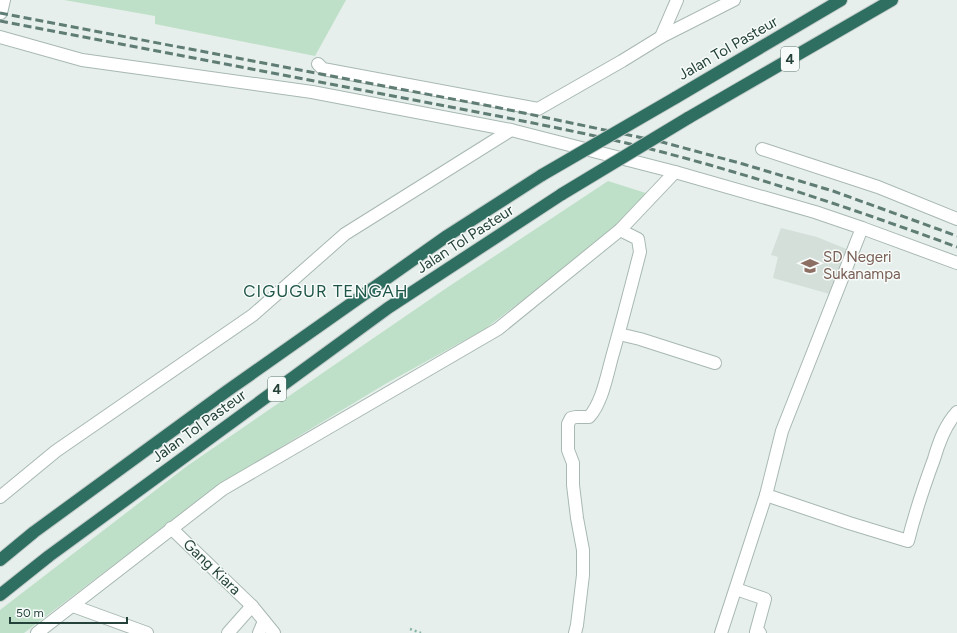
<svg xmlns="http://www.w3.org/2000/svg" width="957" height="633" font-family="Figtree,sans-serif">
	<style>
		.built { fill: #d4dfda }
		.green { fill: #bfe0c8 }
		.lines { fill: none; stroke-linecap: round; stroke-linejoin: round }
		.street-casing { stroke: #a8b8b2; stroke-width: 14 }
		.highway-casing { stroke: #c2cac8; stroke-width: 14 }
		.path { stroke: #86b3a5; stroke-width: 2.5; stroke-dasharray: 2 3; stroke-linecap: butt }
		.street { stroke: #fff; stroke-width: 12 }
		.highway { stroke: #2f6f62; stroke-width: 12 }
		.rail { stroke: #5f7d75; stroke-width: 3; stroke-dasharray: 8 4; stroke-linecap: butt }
		.highway-bridge-casing { stroke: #c2cac8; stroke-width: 14; stroke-linecap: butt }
		.highway-bridge { stroke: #2f6f62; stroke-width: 12 }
		.labels { text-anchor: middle; stroke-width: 3; stroke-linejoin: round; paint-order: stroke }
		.shield { fill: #f7fbf9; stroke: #637a73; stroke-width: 1 }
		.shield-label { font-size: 14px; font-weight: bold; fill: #24423a }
		.street-label { font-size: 15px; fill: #24423a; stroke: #f7fbf9 }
		.education-label { font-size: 15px; fill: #785e54; stroke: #f7fbf9; text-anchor: start }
		.quarter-label { font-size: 17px; letter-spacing: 1px; fill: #1f5548; stroke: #f7fbf9 }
	</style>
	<rect width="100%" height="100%" fill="#e6efeb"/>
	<polygon class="built" points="781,228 817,237 849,250 833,295 773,278 778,257 771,255"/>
	<g class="green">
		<polygon points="64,0 346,0 315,56 155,24 155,16"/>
		<polygon points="608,181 649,194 607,235 485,329 387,383 299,436 215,488 24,633 0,633 0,610 187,466 448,287"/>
	</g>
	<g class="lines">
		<g class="street-casing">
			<g id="street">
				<polyline points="1,13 4,0"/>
				<polyline points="0,37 82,60 312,92 511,130 675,172 815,212 862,228 957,263"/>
				<polyline points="661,37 677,0"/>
				<polyline points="318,64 323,69 538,109 622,61 661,37 734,0"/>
				<polyline points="762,149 878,187 957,219"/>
				<polyline points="619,334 640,339 715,363"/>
				<path d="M766,495l83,28 59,18c7,-28 16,-55 26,-82 5,-17 11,-34 23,-47"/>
				<polyline points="0,497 56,451 253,315 345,234 511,130"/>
				<polyline points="171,528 252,606 274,633"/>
				<polyline points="736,589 765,599 756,632 760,633"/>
				<polyline points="73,606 147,633"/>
				<polyline points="37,633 223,489 498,329 620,230 675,172"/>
				<polyline points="228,633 252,606"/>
				<polyline points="259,633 264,621"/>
				<path d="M575,633l2,-8 6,-50v-25l-6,-32 -4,-33v-22l-5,-13v-26l3,-6 5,-1h13c13,-14 18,-42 23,-60 10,-35 19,-70 28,-105l-2,-13 -18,-9"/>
				<polyline points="721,633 766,495 782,431 862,228"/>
			</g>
		</g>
		<g class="highway-casing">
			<g id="highway">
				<polyline points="675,98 841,0"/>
				<polyline points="688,118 892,0"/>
				<polyline points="0,560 34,532 227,391 447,236 542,175"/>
				<polyline points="0,595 49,556 388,308 562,194"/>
			</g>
		</g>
		<polyline class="path" points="410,629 421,633"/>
		<use href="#street" class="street"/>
		<use href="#highway" class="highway"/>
		<g class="rail">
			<polyline points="0,13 500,108 662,142 743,164 833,191 957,236"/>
			<path d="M0,21l498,95c54,11 107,21 160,35 101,26 201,60 299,96"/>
		</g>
		<g class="highway-bridge-casing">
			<g id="highway-bridge">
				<polyline points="542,175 675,98"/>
				<polyline points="562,194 688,118"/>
			</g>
		</g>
		<use href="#highway-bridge" class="highway-bridge"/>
	</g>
	<defs>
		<g id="school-bare" transform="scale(1.38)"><path d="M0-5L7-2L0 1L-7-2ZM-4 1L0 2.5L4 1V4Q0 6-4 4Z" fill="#8d6e63" stroke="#f7fbf9" stroke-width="2.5" paint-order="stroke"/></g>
	</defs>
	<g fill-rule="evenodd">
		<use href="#school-bare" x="810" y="266"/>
	</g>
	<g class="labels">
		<g class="shield">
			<rect x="781" y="47" width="18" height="24" rx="3"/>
			<rect x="268" y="377" width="18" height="24" rx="3"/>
		</g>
		<g class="shield-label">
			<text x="790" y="64">4</text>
			<text x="277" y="394">4</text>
		</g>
		<g class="street-label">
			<text transform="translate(728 48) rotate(-30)" y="5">Jalan Tol Pasteur</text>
			<text transform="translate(465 239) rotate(-33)" y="5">Jalan Tol Pasteur</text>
			<text transform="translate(199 426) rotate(-36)" y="5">Jalan Tol Pasteur</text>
			<text transform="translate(212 567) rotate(44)" y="5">Gang Kiara</text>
		</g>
		<g class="education-label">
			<text x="823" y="262">SD Negeri<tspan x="823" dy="17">Sukanampa</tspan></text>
		</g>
		<g class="quarter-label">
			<text x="326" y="297">CIGUGUR TENGAH</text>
		</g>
	</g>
	<path d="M10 617v6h117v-6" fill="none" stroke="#24423a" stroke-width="2"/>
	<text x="16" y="617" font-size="12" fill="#24423a" stroke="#f7fbf9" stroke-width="3" paint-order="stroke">50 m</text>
</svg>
